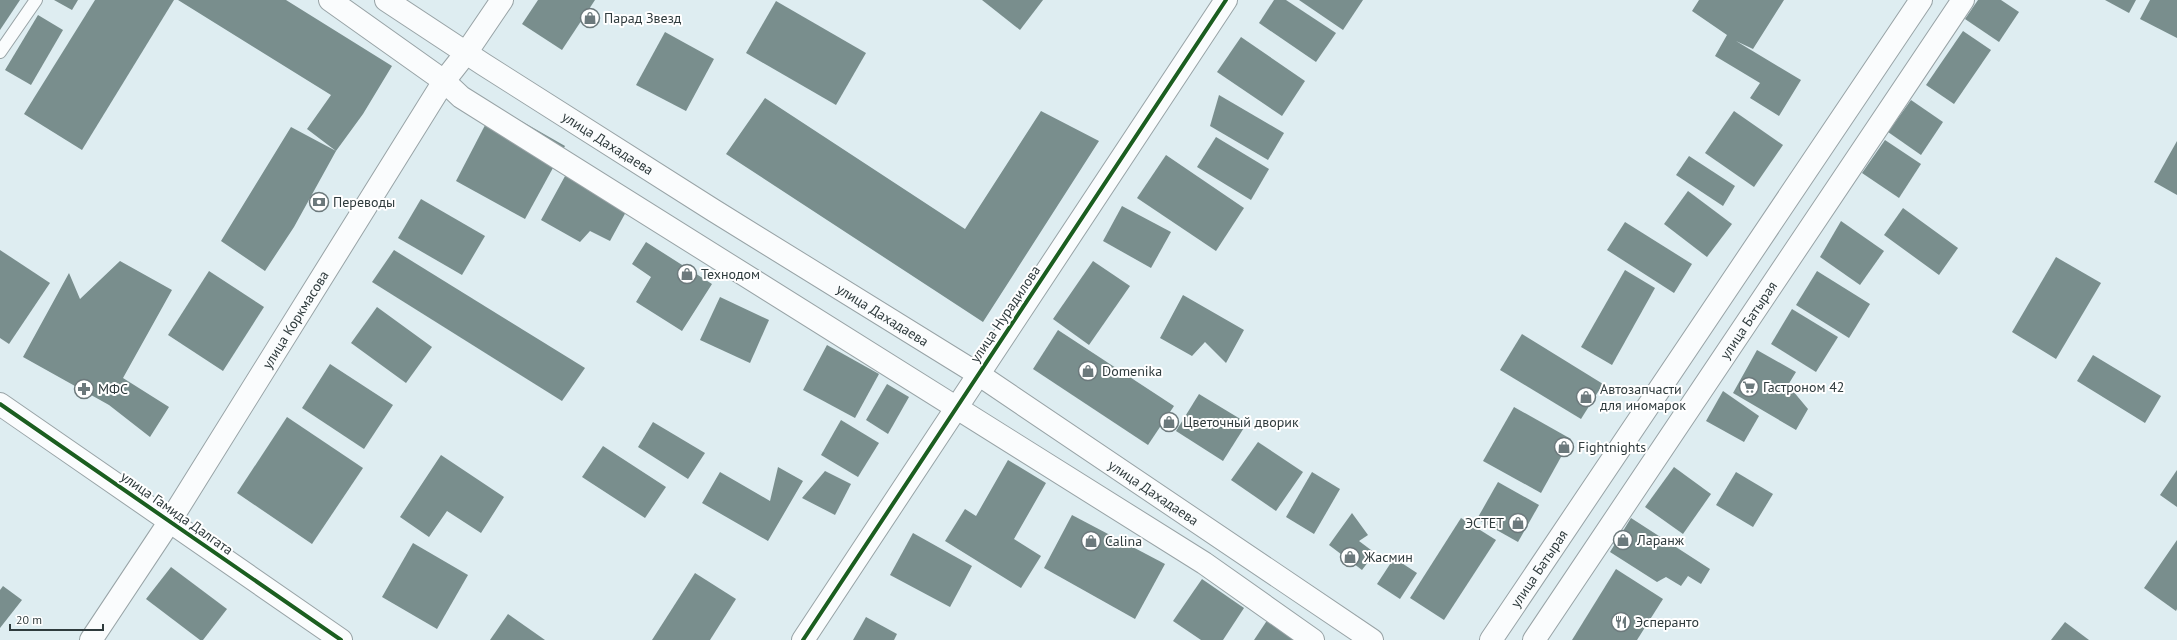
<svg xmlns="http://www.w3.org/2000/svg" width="2177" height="640" font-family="'PT Sans',sans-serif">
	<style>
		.building { fill: #798e8d }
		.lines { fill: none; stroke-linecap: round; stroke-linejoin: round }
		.lane-casing { stroke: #98a3a6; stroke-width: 14 }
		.street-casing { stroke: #98a3a6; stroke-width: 24 }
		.secondary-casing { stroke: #98a3a6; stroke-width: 24 }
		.primary-casing { stroke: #98a3a6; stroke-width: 24 }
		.lane { stroke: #fafcfd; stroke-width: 12 }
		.street { stroke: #fafcfd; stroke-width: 22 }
		.secondary { stroke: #fafcfd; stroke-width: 22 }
		.primary { stroke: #fafcfd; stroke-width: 22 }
		.cycleway-casing { stroke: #fff; stroke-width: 6 }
		.cycleway { stroke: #1b5e20; stroke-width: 4 }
		.labels { text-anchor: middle; stroke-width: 4; stroke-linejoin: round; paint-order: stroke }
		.poi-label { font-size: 14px; fill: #2f3b3d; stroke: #fff; text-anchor: start }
		.street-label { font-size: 14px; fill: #2f3b3d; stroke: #fff }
	</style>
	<rect width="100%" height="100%" fill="#deedf1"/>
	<g class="building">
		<polygon points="0,0 20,0 0,30"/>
		<polygon points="54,0 78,0 72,10"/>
		<polygon points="95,0 174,0 82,150 24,114"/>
		<polygon points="178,0 286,0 392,66 363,114 336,151 294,227 265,271 221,241 291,127 336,151 307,129 331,95"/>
		<polygon points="538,0 595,0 562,50 522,24"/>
		<polygon points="982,0 1043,0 1020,30"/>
		<polygon points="1274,0 1286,0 1336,33 1316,62 1259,23"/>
		<polygon points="1299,0 1363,0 1343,30"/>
		<polygon points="1699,0 1784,0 1753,49 1736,41 1801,80 1779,116 1750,98 1760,83 1715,56 1727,35 1692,11"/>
		<polygon points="1978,0 2001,0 2019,12 1999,42 1965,19"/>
		<polygon points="2105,0 2136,0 2129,13"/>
		<polygon points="2150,0 2177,0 2177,38 2140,19"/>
		<polygon points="776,1 866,53 836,105 746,53"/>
		<polygon points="38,15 63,30 31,85 5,70"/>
		<polygon points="1963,31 1991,50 1954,104 1926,85"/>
		<polygon points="665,32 714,59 686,111 636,85"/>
		<polygon points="1241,37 1305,81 1282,116 1217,72"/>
		<polygon points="1219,95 1284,133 1268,160 1210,126"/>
		<polygon points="765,98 965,229 1041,111 1099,141 983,322 726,154"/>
		<polygon points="1911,100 1943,122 1921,155 1888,132"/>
		<polygon points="495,106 565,146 525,219 456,181"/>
		<polygon points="1734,111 1783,145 1754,187 1705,153"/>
		<polygon points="1216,137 1269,169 1251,200 1197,167"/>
		<polygon points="1885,140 1921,164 1899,198 1862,173"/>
		<polygon points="2177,141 2177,195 2154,182"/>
		<polygon points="1166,155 1244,208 1216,251 1137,198"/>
		<polygon points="1689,156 1735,186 1723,206 1676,175"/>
		<polygon points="570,167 632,201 610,241 590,231 580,242 541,220"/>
		<polygon points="1688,191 1732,224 1707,257 1664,224"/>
		<polygon points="421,199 485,236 462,275 398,238"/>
		<polygon points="1122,206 1171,232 1151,268 1103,241"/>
		<polygon points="1903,208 1958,248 1939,275 1884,235"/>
		<polygon points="1841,221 1884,251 1860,285 1820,257"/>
		<polygon points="1625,222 1692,264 1674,293 1607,250"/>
		<polygon points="646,242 712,284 682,331 636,302 651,277 632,264"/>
		<polygon points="0,250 50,283 9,344 0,338"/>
		<polygon points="394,250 585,368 562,401 372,282"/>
		<polygon points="2056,257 2101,283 2056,359 2012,332"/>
		<polygon points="120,261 172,290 123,378 169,407 150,437 109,405 23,357 69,273 80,299"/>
		<polygon points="1093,261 1130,286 1089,345 1053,319"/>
		<polygon points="1625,270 1655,288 1612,365 1581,347"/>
		<polygon points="209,271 264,307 223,371 168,335"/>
		<polygon points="1817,271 1870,304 1849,338 1796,305"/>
		<polygon points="1183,295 1244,330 1226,363 1205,342 1192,356 1160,338"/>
		<polygon points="720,297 769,320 750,363 700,340"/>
		<polygon points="377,307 432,347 406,383 351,343"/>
		<polygon points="1792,309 1838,337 1816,372 1771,344"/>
		<polygon points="1058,330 1174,406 1148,445 1033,369"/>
		<polygon points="1522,334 1603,384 1581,419 1500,370"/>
		<polygon points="827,345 879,374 855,418 803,390"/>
		<polygon points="1757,350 1796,372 1788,385 1808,409 1796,430 1733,393"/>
		<polygon points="2093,355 2161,396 2145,423 2077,381"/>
		<polygon points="330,364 393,405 364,449 302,408"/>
		<polygon points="887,384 909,397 888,434 866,420"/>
		<polygon points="1723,391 1759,416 1744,442 1706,421"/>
		<polygon points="1199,394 1247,423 1223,461 1176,431"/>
		<polygon points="1514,407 1571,439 1541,493 1483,461"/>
		<polygon points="287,417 363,468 312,544 237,493"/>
		<polygon points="841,420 879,443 858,477 821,455"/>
		<polygon points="653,422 705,453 688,479 638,447"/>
		<polygon points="1258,442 1303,472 1276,511 1231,480"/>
		<polygon points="603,446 666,487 645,518 582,477"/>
		<polygon points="441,455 504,497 481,533 447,511 429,537 400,517"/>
		<polygon points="1008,460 1046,483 1014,539 1041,556 1021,588 945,541 965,509 976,516"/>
		<polygon points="778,467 803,481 768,541 702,503 720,472 770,501"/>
		<polygon points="1674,467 1711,494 1683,534 1645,507"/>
		<polygon points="2177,470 2177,507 2160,495"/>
		<polygon points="825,471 851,484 835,515 802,498"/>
		<polygon points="1312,472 1340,489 1314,534 1286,517"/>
		<polygon points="1736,472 1773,494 1753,527 1716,505"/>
		<polygon points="1498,482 1539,505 1518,542 1477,519"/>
		<polygon points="1352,513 1368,535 1359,541 1375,553 1362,570 1329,545"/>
		<polygon points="1072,515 1165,564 1135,619 1044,568"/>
		<polygon points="1461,518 1496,540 1444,620 1410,598"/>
		<polygon points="1631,518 1710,569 1701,584 1688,576 1681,586 1666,577 1657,582 1610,552"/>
		<polygon points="913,533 972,566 950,607 890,575"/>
		<polygon points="2177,540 2177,609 2176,611 2144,588"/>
		<polygon points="413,543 468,575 437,629 382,597"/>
		<polygon points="1394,558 1417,573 1400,599 1377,584"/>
		<polygon points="171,567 227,609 203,640 200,640 146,599"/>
		<polygon points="1616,569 1663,599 1637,640 1572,640"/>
		<polygon points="695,573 736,599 710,640 652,640"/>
		<polygon points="1202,579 1244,608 1223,640 1201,640 1173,621"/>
		<polygon points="3,586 22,600 0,628 0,590"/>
		<polygon points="1274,610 1319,640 1254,640"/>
		<polygon points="508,614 545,640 490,640"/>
		<polygon points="866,617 897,634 894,640 853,640"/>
		<polygon points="2065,622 2089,640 2051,640"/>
	</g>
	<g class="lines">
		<g class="lane-casing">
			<polyline id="lane" points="0,52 36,0"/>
		</g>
		<g class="street-casing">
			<polyline id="street" points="803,640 1226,0"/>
		</g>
		<g class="secondary-casing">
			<polyline id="secondary" points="0,404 341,640"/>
		</g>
		<g class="primary-casing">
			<g id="primary">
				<polyline points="330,0 444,81 461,97 1204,563 1313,640"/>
				<path id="s1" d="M386,0l97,64 230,146 265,164 394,266"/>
				<path id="s2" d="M91,640l79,-119 274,-440 22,-28 36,-53"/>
				<path id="s3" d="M1491,640l430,-640"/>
				<path id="s4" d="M1534,640l429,-640"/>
			</g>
		</g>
		<use href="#lane" class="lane"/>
		<use href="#street" class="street"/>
		<use href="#secondary" class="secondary"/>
		<use href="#primary" class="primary"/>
		<g class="cycleway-casing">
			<g id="cycleway">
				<polyline points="0,404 341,640"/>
				<polyline points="803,640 1226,0"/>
			</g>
		</g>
		<use href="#cycleway" class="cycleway"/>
	</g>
	<defs>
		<g id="shop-ring" transform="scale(1)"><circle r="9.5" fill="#fff" stroke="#6c797c" stroke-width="1.5"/><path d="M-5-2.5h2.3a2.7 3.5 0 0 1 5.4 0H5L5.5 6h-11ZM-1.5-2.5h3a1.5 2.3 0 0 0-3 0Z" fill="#6c797c"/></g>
		<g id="bank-ring" transform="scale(1)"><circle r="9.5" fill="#fff" stroke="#6c797c" stroke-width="1.5"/><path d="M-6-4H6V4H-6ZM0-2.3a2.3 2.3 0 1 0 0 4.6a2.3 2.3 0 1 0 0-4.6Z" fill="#6c797c"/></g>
		<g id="supermarket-ring" transform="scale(1)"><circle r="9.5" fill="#fff" stroke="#6c797c" stroke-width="1.5"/><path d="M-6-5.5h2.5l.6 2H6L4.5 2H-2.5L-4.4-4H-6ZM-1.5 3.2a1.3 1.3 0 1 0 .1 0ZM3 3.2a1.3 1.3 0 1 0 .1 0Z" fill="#6c797c"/></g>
		<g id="pharmacy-ring" transform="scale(1)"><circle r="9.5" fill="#fff" stroke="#6c797c" stroke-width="1.5"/><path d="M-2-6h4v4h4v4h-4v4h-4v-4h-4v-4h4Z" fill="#6c797c"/></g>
		<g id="restaurant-ring" transform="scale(1)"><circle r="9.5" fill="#fff" stroke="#6c797c" stroke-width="1.5"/><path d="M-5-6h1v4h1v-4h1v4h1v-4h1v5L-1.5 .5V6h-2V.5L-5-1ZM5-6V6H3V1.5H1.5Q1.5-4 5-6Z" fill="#6c797c"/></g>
	</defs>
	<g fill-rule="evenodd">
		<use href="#shop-ring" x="590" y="18"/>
		<use href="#bank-ring" x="319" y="202"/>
		<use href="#shop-ring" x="687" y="274"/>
		<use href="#shop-ring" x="1088" y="371"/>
		<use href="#supermarket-ring" x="1749" y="387"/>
		<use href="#pharmacy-ring" x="84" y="389"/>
		<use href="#shop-ring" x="1586" y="397"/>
		<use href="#shop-ring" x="1169" y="422"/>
		<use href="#shop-ring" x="1564" y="447"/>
		<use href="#shop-ring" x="1518" y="523"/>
		<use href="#shop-ring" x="1623" y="540"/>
		<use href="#shop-ring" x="1091" y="541"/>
		<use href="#shop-ring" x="1350" y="557"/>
		<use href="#restaurant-ring" x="1621" y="622"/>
	</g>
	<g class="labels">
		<g class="poi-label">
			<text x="604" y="23">Парад Звезд</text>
			<text x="333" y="207">Переводы</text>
			<text x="701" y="279">Технодом</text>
			<text x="1102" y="376">Domenika</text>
			<text x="1763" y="392">Гастроном 42</text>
			<text x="98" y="394">МФС</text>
			<text x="1600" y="394">Автозапчасти<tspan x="1600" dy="16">для иномарок</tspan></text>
			<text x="1183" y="427">Цветочный дворик</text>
			<text x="1578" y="452">Fightnights</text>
			<text x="1504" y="528" text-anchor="end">ЭСТЕТ</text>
			<text x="1637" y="545">Ларанж</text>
			<text x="1105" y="546">Calina</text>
			<text x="1364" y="562">Жасмин</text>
			<text x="1635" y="627">Эсперанто</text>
		</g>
		<g class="street-label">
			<text dy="5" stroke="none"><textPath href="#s1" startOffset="264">улица Дахадаева</textPath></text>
			<text dy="5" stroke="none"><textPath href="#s1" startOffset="588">улица Дахадаева</textPath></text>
			<text transform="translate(1005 314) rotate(-56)" y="5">улица Нурадилова</text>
			<text dy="5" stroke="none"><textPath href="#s2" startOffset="380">улица Коркмасова</textPath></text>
			<text dy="5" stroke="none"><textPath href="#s4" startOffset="385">улица Батырая</textPath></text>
			<text dy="5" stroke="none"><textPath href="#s1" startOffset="912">улица Дахадаева</textPath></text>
			<text transform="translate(177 513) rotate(35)" y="5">улица Гамида Далгата</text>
			<text dy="5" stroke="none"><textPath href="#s3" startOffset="86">улица Батырая</textPath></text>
		</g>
	</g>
	<path d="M10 624v6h93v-6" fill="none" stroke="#2f3b3d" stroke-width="2"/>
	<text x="16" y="624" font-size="12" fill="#2f3b3d" stroke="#ffffff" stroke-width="3" paint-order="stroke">20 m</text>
</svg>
